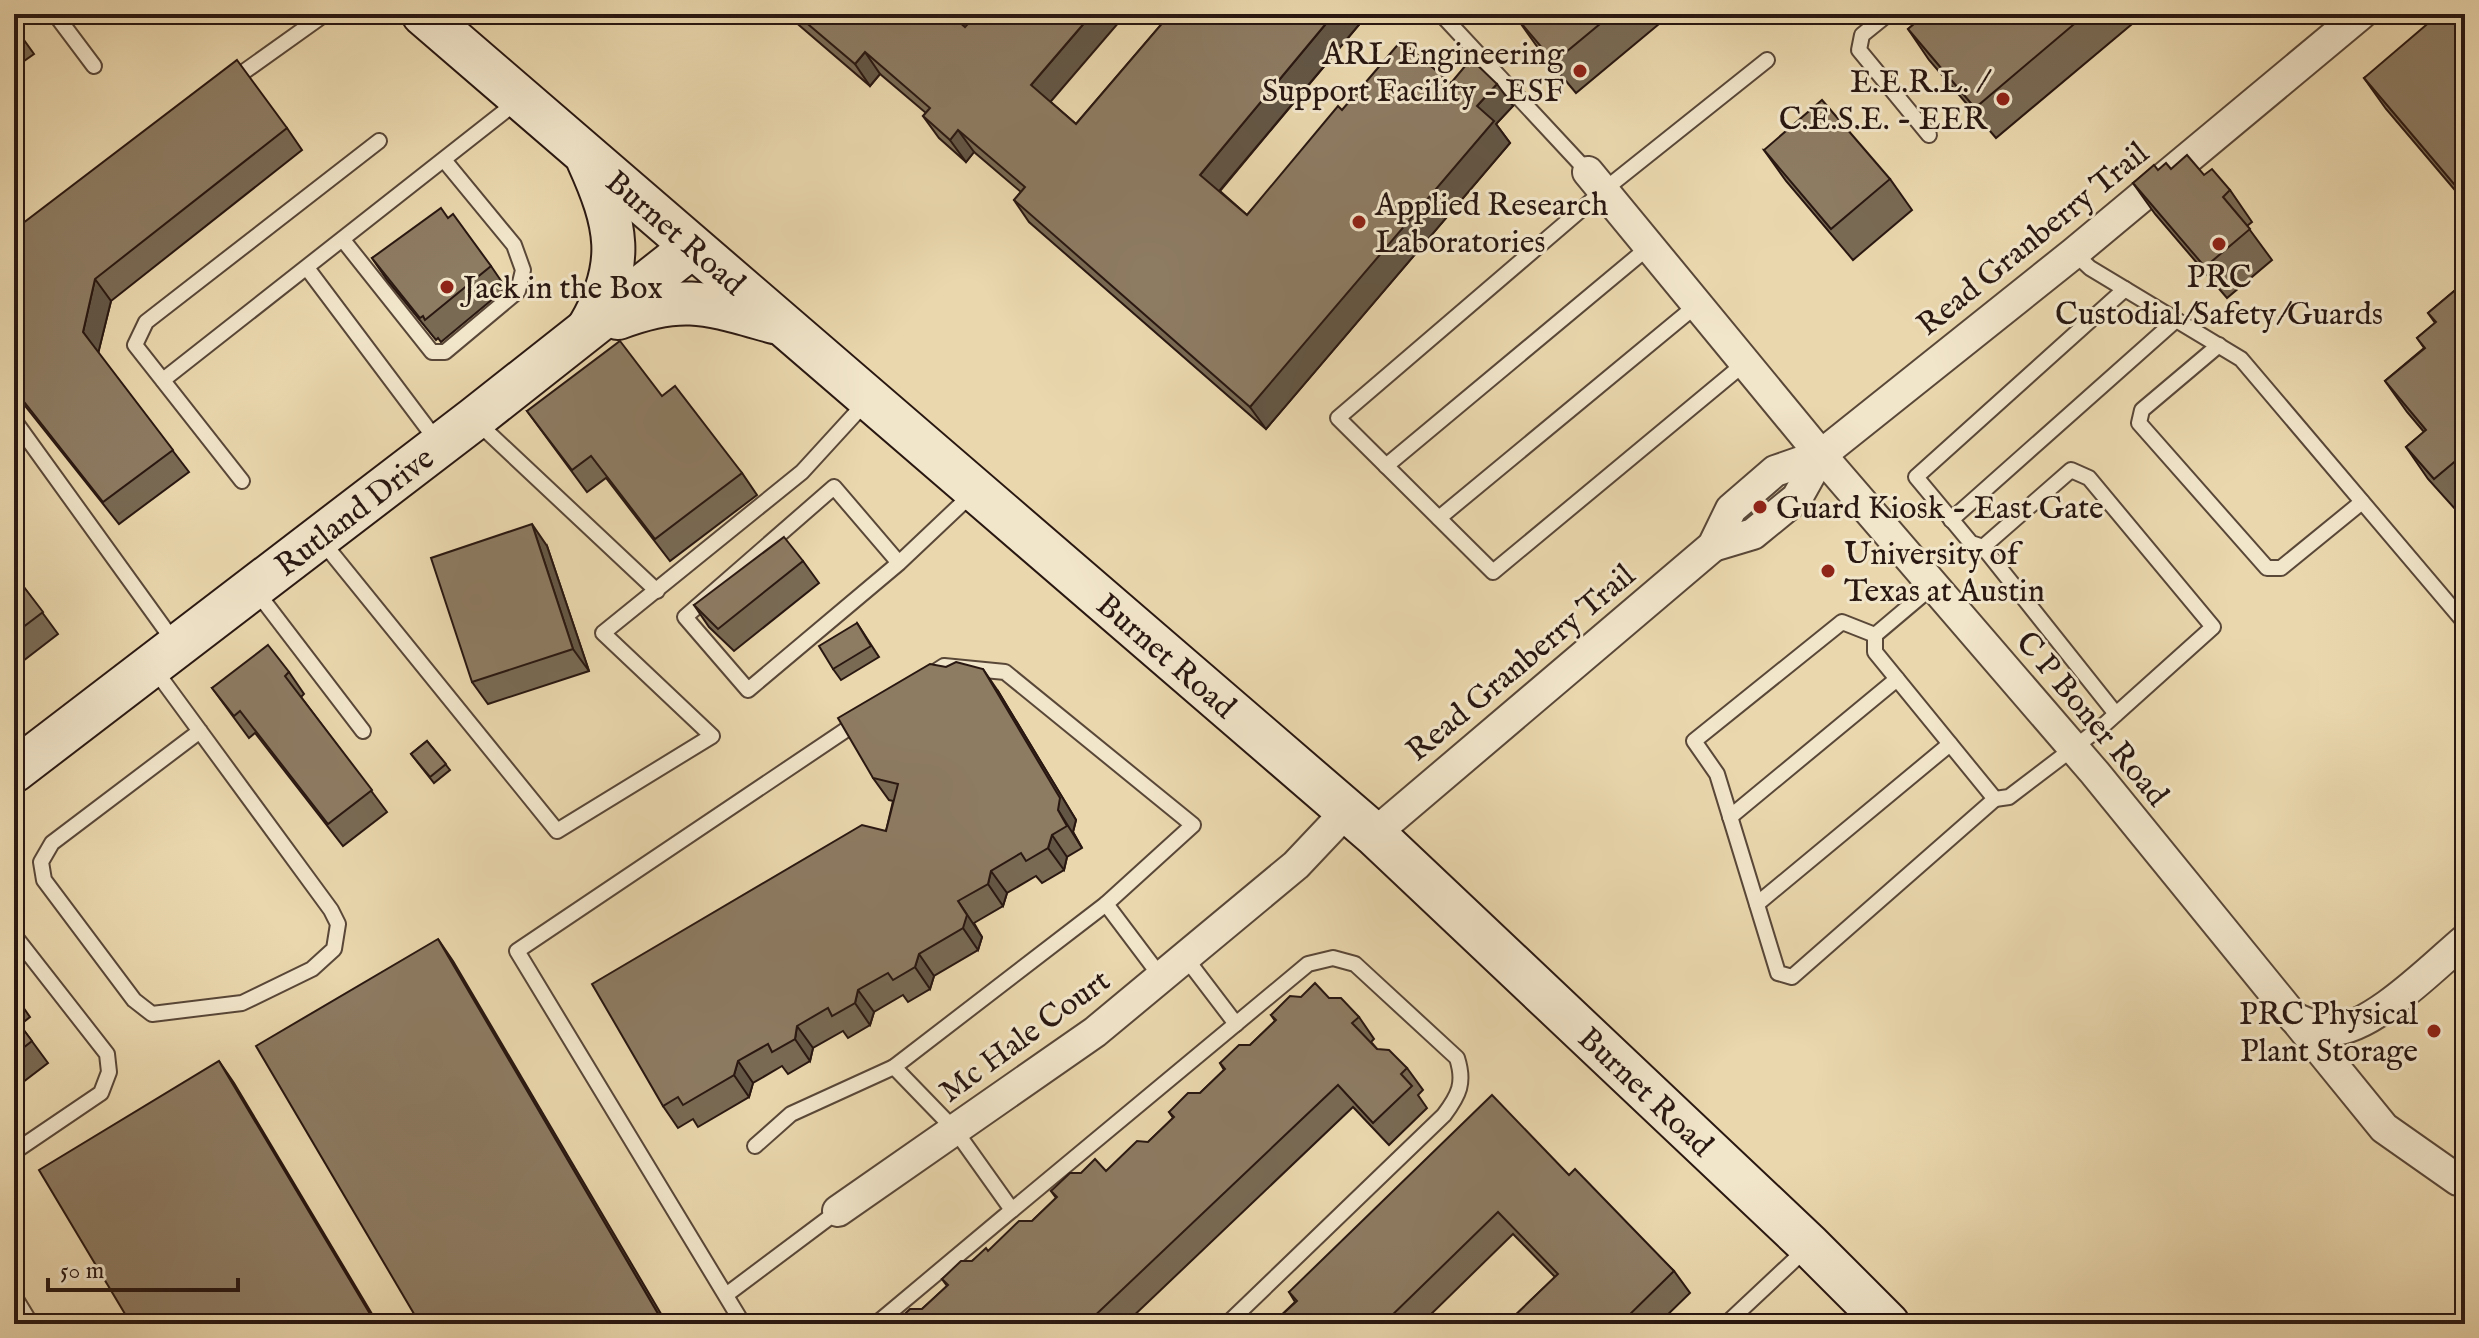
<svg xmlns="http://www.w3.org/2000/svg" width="2479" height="1338" font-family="'IM FELL English',serif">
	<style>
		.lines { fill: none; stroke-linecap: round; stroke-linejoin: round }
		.lane-casing { stroke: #594738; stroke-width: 18 }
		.street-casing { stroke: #594738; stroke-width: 34 }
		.secondary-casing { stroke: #291711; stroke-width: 46 }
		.lane { stroke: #f1e5ca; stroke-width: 14 }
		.street { stroke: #f1e5ca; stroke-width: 30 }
		.secondary { stroke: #f1e5ca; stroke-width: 42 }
		.wall { fill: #796a54; stroke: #291711; stroke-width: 2 }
		.shaded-wall { fill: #635645; stroke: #291711; stroke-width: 2 }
		.building { fill: #8d7b62; stroke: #291711; stroke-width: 2 }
		.poi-dot { fill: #8f2418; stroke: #f1e5ca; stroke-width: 3 }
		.labels { text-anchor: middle; stroke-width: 6; stroke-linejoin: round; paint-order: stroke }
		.poi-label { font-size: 32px; fill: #291711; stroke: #f1e5ca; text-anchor: start }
		.street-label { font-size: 32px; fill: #291711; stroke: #f1e5ca }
	</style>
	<rect width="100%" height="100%" fill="#ead7ad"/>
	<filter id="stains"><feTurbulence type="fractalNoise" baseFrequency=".0025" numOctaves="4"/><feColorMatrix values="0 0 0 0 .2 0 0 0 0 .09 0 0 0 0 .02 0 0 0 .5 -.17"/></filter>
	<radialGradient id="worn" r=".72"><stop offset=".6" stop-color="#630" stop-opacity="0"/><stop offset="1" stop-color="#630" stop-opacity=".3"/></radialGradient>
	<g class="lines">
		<g class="lane-casing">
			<g id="lane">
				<polyline points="55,14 94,66"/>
				<polyline points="1441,14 1588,172"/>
				<polyline points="1888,14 1862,35 1859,50 1929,135"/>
				<polyline points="231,81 325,14"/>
				<polyline points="343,240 432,352 445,352 518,291 523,270 514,245 444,160"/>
				<polyline points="2074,253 2090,268 2241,359 2465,623"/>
				<polyline points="307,268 437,441"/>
				<polyline points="2219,345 2142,410 2139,423 2267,568 2281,568 2362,502"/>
				<polyline points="1745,363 1493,572 1338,418 1604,190 1767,60"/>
				<polyline points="163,380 519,100"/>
				<polyline points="14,420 175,643"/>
				<polyline points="477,422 657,591"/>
				<polyline points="1386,466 1650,246"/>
				<polyline points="242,481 135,345 146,322 379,141"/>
				<polyline points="1439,518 1698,304"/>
				<polyline points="1951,520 2176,320"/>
				<polyline points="321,540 557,831 712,736 603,633 802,472 866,402"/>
				<polyline points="1983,547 2116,714"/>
				<polyline points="899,563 834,487 685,617 748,690 899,563 972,494"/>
				<polyline points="1933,586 1875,635 1875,652 1995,799 2009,797 2105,724 2213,627 2089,478 2071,470 1983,547 1971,543 1916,477 2125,289"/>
				<polyline points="256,591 363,731"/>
				<polyline points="1875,635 1842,622 1694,741 1717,774 1778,973 1792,977 1995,799"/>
				<path d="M155,670c58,80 117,160 176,240l7,14 -4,25 -22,20 -70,34 -90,11 -18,-14 -90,-120 -3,-18 11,-19 148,-112"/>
				<polyline points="927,677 944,666 1005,672 1193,825 1106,904 1161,977"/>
				<polyline points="1730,817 1897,679"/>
				<path d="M1106,904l-212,163 61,63 57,80 296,-246 25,-6 22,6 102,94c8,25 2,37 -13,57l-217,209"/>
				<polyline points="1757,904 1950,744"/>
				<polyline points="14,935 107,1054 109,1072 101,1093 14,1152"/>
				<polyline points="1185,957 1236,1024"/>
				<polyline points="755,1146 791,1114 894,1067"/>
				<polyline points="726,1295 838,1211"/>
				<polyline points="14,1296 31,1324"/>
				<polyline points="743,1324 517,951 859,721"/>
				<polyline points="876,1324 1012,1210"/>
				<polyline points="1726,1324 1806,1249"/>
			</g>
		</g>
		<g class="street-casing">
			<g id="street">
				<polyline points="1588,172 1821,455 2095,773 2384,1128 2458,1180 2465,1181"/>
				<polyline points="1713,546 1753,534 1797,498 1821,455"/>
				<polyline points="1374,834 1713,546 1731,509 1775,471 1821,455 2074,253 2361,14"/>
				<path d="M2294,1018c11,4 25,12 36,12 40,2 105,-65 135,-90"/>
				<polyline points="838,1211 1095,1032 1296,865 1347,811"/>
			</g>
		</g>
		<g class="secondary-casing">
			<g id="secondary">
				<path id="s1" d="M423,14l951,820 436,412 78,78"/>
				<path d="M588,160c29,64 38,104 1,167"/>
				<path d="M618,318c66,-25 91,-14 156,4"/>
				<path id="s2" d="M14,771l460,-352 218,-172"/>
			</g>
		</g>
		<use href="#lane" class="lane"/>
		<use href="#street" class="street"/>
		<use href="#secondary" class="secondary"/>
	</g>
	<g class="wall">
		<polygon points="786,14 950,14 1076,124 1161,25 1148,14 1368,14 1220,191 1247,215 1342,110 1451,83 1513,106 1496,124 1510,143 1266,429 1029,222 1014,200 1021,192 974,152 966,162 939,138 923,116 926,113 880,74 870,86"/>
		<polygon points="1520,14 1671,14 1576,93 1538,48 1516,17"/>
		<polygon points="1926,14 2144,14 1996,138 1929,60 1908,29"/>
		<polygon points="2465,14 2465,202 2386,109 2364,78"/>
		<polygon points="14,26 34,54 14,68"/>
		<polygon points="287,128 302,150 111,301 98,353 189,472 119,524 14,392 14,230"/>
		<polygon points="1764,150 1890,179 1912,210 1853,260 1786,181"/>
		<polygon points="2171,169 2204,175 2230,190 2252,222 2247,226 2272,260 2227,298 2155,214 2133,183 2158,170"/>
		<polygon points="448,218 491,266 506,288 441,342 438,338 436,340 387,280 372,258"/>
		<polygon points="2465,282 2465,503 2456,510 2428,479 2406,447 2424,432 2407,412 2385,381 2424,348 2417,338 2435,323 2428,313"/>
		<polygon points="662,396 742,473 757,495 670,561 606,478 587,492 527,411"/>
		<polygon points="547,546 589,671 488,704 472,682"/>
		<polygon points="803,561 819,583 734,651 709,627 694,605"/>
		<polygon points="14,574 58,634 14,668"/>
		<polygon points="857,623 879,657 841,680 833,669"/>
		<polygon points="289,672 304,694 301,697 387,812 343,846 255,733 249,738 212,688"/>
		<polygon points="998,691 1076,820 1073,832 1082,848 1067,857 1064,870 1042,883 1036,876 1007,893 1003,906 974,923 982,937 978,950 934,976 930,989 908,1002 903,995 874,1012 870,1025 848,1038 843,1031 813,1048 810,1061 788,1074 782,1066 753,1083 749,1097 698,1127 693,1119 678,1128 663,1106 886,831 893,801 889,800 873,778"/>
		<polygon points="427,741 450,770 434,783 411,754"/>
		<polygon points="14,994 30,1017 20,1025 48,1063 14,1089"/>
		<polygon points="1329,998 1359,1017 1374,1039 1371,1042 1377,1049 1407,1068 1423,1090 1418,1095 1427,1108 1389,1145 1353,1107 1125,1324 894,1324 922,1309 947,1286 942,1279 988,1251 1032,1221 1056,1198 1051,1191 1081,1173 1106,1171 1148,1142 1173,1118 1169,1112 1200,1093 1224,1070 1220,1063 1250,1045 1275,1021 1271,1015"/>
		<polygon points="1569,1175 1674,1271 1690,1293 1658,1324 1506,1324 1555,1277 1513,1234 1421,1324 1272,1324 1295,1302 1289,1292"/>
	</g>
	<g class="shaded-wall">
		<polygon points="1092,14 1126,14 1046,107 1031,85"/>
		<polygon points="1334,14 1368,14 1215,196 1200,175"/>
		<polygon points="865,52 880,74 870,86 855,64"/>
		<polygon points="1497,84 1513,106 1496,124 1510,143 1266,429 1250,407 1477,106"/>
		<polygon points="958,130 974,152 966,162 950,140"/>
		<polygon points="95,279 111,301 98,354 83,332"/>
		<polygon points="532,524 547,546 589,671 573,649"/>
		<polygon points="983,669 998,691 1076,820 1073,832 1082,848 1058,810"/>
		<polygon points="1052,835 1067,857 1064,870 1048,848"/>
		<polygon points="991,871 1007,893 1003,906 988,884"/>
		<polygon points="958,901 982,937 978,950 963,928"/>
		<polygon points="438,939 453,961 667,1324 664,1324"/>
		<polygon points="919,954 934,976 930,989 915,967"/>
		<polygon points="858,990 874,1012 870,1025 855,1003"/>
		<polygon points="797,1026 813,1048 810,1061 795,1039"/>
		<polygon points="219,1061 234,1083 378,1324 376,1324"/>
		<polygon points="738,1061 753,1083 749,1097 734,1075"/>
	</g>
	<g class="building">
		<polygon points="796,14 950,14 965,27 977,14 1092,14 1031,85 1076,124 1165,20 1158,14 1334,14 1200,175 1247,215 1338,106 1342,110 1401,41 1451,83 1471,59 1497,84 1477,106 1494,121 1250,407 1014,200 1025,187 958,130 950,140 923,116 930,108 865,52 855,64"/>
		<polygon points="1520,14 1612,14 1554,62 1516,17"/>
		<polygon points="1926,14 2086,14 1975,108 1908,29"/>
		<polygon points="2439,14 2465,14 2465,197 2364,78"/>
		<polygon points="237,60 287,128 95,279 83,332 173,450 103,502 14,389 14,230"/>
		<polygon points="1822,100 1890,179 1831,229 1764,150"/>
		<polygon points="2187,155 2204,175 2212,169 2230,190 2223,197 2250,229 2205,267 2133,183 2154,165 2158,170 2166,163 2171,169"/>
		<polygon points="441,208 448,218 453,214 491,266 425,320 423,316 420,318 372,258"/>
		<polygon points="2465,282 2465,453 2434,479 2406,447 2426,430 2385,381 2425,348 2417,338 2436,322 2428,313"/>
		<polygon points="620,341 662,396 675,386 742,473 655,539 591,456 572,470 527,411"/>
		<polygon points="532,524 573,649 472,682 431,558"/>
		<polygon points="784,537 803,561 718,629 694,605"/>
		<polygon points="14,574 43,612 14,634"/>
		<polygon points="857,623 871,646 833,669 819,646"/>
		<polygon points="268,645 289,672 285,676 372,790 328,824 240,711 234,716 212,688"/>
		<polygon points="956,662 983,669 1060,798 1058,810 1067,826 1052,835 1048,848 1026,861 1021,853 991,871 988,884 958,901 967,915 963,928 919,954 915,967 893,980 888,973 858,990 855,1003 832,1016 828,1008 797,1026 795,1039 772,1052 768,1044 738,1061 734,1075 683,1105 678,1097 663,1106 592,984 862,825 886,831 898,784 873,778 838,718 930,664 946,667"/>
		<polygon points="427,741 446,764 430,777 411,754"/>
		<polygon points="438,939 664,1324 420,1324 256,1046"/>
		<polygon points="1315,983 1329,998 1341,998 1359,1017 1352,1023 1377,1049 1389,1050 1407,1068 1401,1074 1412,1086 1373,1123 1338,1085 1086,1324 894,1324 910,1309 922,1309 948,1285 942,1279 961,1261 972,1261 986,1248 988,1251 1019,1221 1032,1221 1057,1197 1051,1191 1070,1173 1081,1173 1095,1159 1106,1171 1137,1141 1148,1142 1174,1117 1169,1112 1188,1093 1200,1093 1225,1069 1220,1063 1239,1045 1250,1045 1276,1020 1271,1015 1290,996 1301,997"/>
		<polygon points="14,1017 32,1041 14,1055"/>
		<polygon points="219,1061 376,1324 131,1324 39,1170"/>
		<polygon points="1492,1095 1569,1175 1575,1169 1674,1271 1620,1324 1506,1324 1558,1274 1498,1212 1383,1324 1272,1324 1297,1301 1289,1292"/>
	</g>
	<g class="poi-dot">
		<circle cx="1580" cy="71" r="8"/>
		<circle cx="2003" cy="99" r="8"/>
		<circle cx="1359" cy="222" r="8"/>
		<circle cx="2219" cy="244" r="8"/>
		<circle cx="447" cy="287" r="8"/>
		<circle cx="1760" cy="507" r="8"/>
		<circle cx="1828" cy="571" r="8"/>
		<circle cx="2434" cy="1031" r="8"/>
	</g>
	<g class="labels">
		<g class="poi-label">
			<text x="1564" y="64" text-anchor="end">ARL Engineering<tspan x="1564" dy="37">Support Facility - ESF</tspan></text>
			<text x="1987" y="92" text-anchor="end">E.E.R.L. /<tspan x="1987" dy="37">C.E.S.E. - EER</tspan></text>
			<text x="1375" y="215">Applied Research<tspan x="1375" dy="37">Laboratories</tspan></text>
			<text x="2219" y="287" text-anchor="middle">PRC<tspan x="2219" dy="37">Custodial/Safety/Guards</tspan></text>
			<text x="463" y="298">Jack in the Box</text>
			<text x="1776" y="518">Guard Kiosk - East Gate</text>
			<text x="1844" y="564">University of<tspan x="1844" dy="37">Texas at Austin</tspan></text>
			<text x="2418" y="1024" text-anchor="end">PRC Physical<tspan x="2418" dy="37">Plant Storage</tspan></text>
		</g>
		<g class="street-label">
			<text dy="11" stroke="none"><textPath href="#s1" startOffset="334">Burnet Road</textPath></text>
			<text transform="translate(2032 238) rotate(-39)" y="11">Read Granberry Trail</text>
			<text dy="11" stroke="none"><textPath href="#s2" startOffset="428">Rutland Drive</textPath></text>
			<text dy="11" stroke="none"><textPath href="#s1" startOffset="982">Burnet Road</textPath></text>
			<text transform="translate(1520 662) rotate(-40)" y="11">Read Granberry Trail</text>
			<text transform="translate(2093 718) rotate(50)" y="11">C P Boner Road</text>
			<text transform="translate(1024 1035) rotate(-36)" y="11">Mc Hale Court</text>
			<text dy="11" stroke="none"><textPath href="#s1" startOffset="1630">Burnet Road</textPath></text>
		</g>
	</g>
	<rect width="2479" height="1338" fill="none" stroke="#ead7ad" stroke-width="48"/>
	<rect x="16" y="16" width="2447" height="1306" fill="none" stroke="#291711" stroke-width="4"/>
	<rect x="24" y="24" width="2431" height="1290" fill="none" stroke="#291711" stroke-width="2"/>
	<path d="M48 1278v12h190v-12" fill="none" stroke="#291711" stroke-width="4"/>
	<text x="60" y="1278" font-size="24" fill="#291711" stroke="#f1e5ca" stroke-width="6" paint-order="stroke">50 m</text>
	<rect width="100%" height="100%" filter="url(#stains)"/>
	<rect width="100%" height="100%" fill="url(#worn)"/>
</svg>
